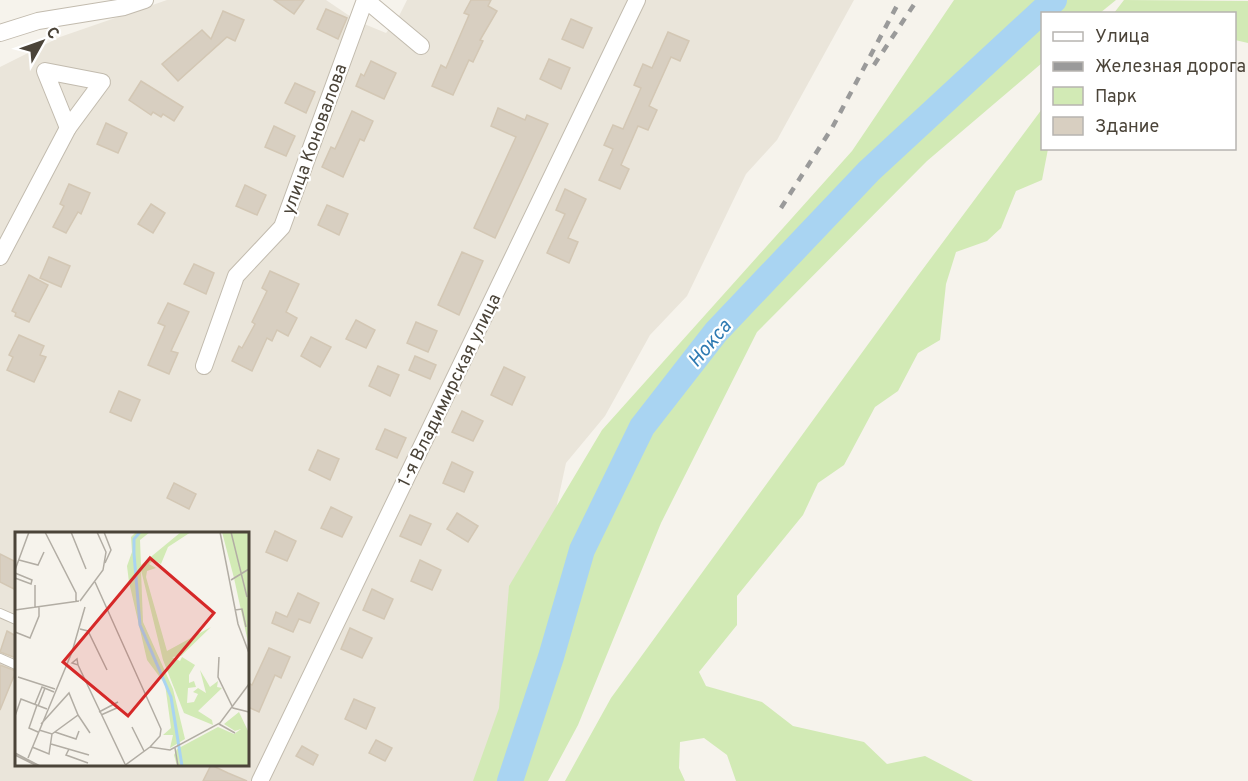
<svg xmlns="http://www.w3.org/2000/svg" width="1248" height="781" font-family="Overpass,sans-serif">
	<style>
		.residential { fill: #eae5da; fill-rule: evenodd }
		.green { fill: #d2eab5 }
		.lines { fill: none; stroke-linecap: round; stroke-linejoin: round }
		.river { stroke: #a9d4f2; stroke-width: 26 }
		.building { fill: #d8cfc1; stroke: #d3c7b4; stroke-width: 1.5 }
		.service-casing { stroke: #c2bbae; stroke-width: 10 }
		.minor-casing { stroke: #c2bbae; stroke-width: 18 }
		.service { stroke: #fff; stroke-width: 8 }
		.minor { stroke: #fff; stroke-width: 16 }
		.rail { stroke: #9a9a9a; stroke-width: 4.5; stroke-dasharray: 8 8; stroke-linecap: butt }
		.labels { text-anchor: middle; stroke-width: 4.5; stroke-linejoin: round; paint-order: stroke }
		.street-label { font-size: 18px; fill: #4b4439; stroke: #fff }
		.water-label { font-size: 20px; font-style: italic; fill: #2e7ab2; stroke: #fff }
		.inset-river { fill: none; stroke: #a9d4f2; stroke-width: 3 }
		.inset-road { fill: none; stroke: #b2ada4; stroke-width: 1.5 }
		.view { fill: #d62828; fill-opacity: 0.15; stroke: #d62828; stroke-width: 3 }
		.inset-edge { fill: none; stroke: #4b4439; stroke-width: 3 }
	</style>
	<rect width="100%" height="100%" fill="#f6f3ec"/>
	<path class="residential" d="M167,0h159l31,21 29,12 13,-17 8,-16h447l-77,140 -31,34 -59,122 -37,39 -45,81 -39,47 -26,120 -36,110 -24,88h-480v-714l60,-30zM16,534h232v230h-232z"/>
	<g class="green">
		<polygon points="954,0 1116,0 1100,13 1042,14 1042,63 927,161 757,332 661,523 578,725 548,781 473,781 499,708 509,586 602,430 852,151"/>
		<polygon points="1124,0 1248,1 1248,43 1235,40 1234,14 1114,13"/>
		<polygon points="1042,109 1042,148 1048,149 1042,180 1016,191 1001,228 987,241 956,252 946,284 940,340 918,353 898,391 875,407 844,465 818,483 803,515 737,596 737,625 699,672 706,686 762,702 793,726 864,742 887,764 925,756 973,781 736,781 727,755 704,738 680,742 679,768 685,781 565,781 611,698 914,281"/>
	</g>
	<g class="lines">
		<polyline class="river" points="510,781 551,657 582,550 642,427 716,332 869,171 1054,0"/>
	</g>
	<g class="building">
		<polygon points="274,0 304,0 294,14"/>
		<polygon points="471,0 491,0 488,6 497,11 480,40 483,41 473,62 469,60 453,95 432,86 441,65 446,68 469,15 464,13"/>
		<polygon points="326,9 347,18 338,39 317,29"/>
		<polygon points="223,11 244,20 235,41 227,37 178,81 162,64 202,30 211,39"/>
		<polygon points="571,19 592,28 583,48 562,39"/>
		<polygon points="668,32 689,41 680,61 671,57 649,106 657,110 648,130 638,126 621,165 629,169 620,189 599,180 613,149 604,145 613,125 623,129 641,88 634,85 643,64 652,68"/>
		<polygon points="549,59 570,68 561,89 540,79"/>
		<polygon points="371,61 396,73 384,99 356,86 361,74 364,76"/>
		<polygon points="141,81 183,107 174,121 163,114 161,117 153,112 151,115 129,100"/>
		<polygon points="295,83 315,92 306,113 285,103"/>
		<polygon points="498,108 525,120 527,115 548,124 495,238 474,228 516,137 491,126"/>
		<polygon points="352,111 373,121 364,141 360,139 343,177 322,167 331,147 335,149"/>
		<polygon points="106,123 127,133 118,153 97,144"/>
		<polygon points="274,126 295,136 286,156 265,147"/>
		<polygon points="69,184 90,193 81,214 78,212 66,233 53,227 64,206 60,204"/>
		<polygon points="245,185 266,195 257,215 236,206"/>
		<polygon points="565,189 586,199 568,238 578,242 569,263 547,253 565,214 556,210"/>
		<polygon points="151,204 165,213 153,233 138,224"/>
		<polygon points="327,205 348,214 339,235 318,225"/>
		<polygon points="462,252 483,261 459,315 438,305"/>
		<polygon points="49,257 70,266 61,287 40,278"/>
		<polygon points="194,264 214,273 206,294 184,284"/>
		<polygon points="270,271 299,284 286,312 297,318 288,336 277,330 272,341 267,338 252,371 232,361 239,346 242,348 255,324 252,322 267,291 262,288"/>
		<polygon points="29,275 48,285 29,322 15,316 16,313 12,311"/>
		<polygon points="168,303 189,312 171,351 178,353 169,374 148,365 165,326 158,323"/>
		<polygon points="356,320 375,330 366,348 346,339"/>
		<polygon points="416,322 437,331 428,352 407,343"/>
		<polygon points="19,335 44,346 40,355 46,357 34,382 7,370 13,357 9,355"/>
		<polygon points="311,337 331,347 320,367 301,356"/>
		<polygon points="415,356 436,365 430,379 409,370"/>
		<polygon points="378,366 399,375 390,396 369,386"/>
		<polygon points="504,367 525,377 512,405 491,395"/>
		<polygon points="119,391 140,400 131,421 110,412"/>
		<polygon points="462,411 483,421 473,441 452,432"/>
		<polygon points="385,429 406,438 397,458 376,449"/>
		<polygon points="318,450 339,459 330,480 309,470"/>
		<polygon points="452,462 473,472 464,492 443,483"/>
		<polygon points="174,483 196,494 189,509 167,498"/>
		<polygon points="331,507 352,517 342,537 321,528"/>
		<polygon points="457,513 478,526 468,542 447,529"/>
		<polygon points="410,515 431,524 421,545 400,536"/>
		<polygon points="275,531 296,541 287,561 266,552"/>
		<polygon points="0,554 16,562 16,590 0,582"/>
		<polygon points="420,560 441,570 432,590 411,581"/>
		<polygon points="372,589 393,599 384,619 363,610"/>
		<polygon points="298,593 319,603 310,623 299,619 293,632 272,623 276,612 287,617"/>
		<polygon points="350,628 372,638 362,658 341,649"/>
		<polygon points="7,631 16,636 16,658 0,652"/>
		<polygon points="269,648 290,657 281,678 275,675 259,712 248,707 248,683 252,685"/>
		<polygon points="0,665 16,671 0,710"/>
		<polygon points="354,699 375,708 366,729 345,719"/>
		<polygon points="376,740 392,748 385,761 369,753"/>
		<polygon points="302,746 318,755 313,765 296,756"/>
		<polygon points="211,765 228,773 247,781 203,781"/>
	</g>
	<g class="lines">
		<g class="service-casing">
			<g id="service">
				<polyline points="0,613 16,620"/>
				<polyline points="0,658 16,665"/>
			</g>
		</g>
		<g class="minor-casing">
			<g id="minor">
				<polyline points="366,0 421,46"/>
				<polyline points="0,33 38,21 124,7 145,0"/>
				<polygon points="45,71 102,82 68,128"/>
				<polyline points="0,257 68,128"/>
				<polyline points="204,366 236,276 282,227 365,0"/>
				<polyline points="260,781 637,0"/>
			</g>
		</g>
		<use href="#service" class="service"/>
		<use href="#minor" class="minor"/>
		<g class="rail">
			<polyline points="874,65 917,0"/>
			<polyline points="781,208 832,128 900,0"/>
		</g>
	</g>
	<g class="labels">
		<g class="street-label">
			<text transform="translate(314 139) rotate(-70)" y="6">улица Коновалова</text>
			<text transform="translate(449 390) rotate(-64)" y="6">1-я Владимирская улица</text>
		</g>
		<g class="water-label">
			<text transform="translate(709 343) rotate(-50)" y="7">Нокса</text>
		</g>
	</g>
	<g transform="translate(15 532)">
		<rect width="234" height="234" fill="#f6f3ec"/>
		<path d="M121,0h14l-10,8 1,25 40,-33h10l-23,15 -7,17 -7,-4 -5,4 7,4 -9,3 -1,6 21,74 44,-24 -30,29 -9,1 8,4 2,-4 13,8 -6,10v8l5,-2 2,6 -8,1 -1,15 7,-1 4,-8 -5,-2 5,-4 8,5 -6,-23 10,17 8,-6 -1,6 5,1 -24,23 14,9 1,5 -29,-12 -21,-53 -22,-90 2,52 30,67 12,50 -15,9 3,-13h-10l8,-7 -6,-44 -18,-24 -18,-78 -2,-16 5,-14 -1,-15zM207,0h27v115l-15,-69zM224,180l10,21v33h-72l-3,-11 3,-6 41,-22 16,7 7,-5 -6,2 -11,-7z" fill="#d2eab5"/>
		<path class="inset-river" d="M125,0l-6,7v15l6,71 31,72 11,69"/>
		<path class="inset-road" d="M30,0l31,61v9M56,0l15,37M89,0l7,18 -6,13M205,0l18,92 11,29M216,0l16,65M4,28l19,5 6,-13M0,38l14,-38M0,41l17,7 -1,4 -16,-6M216,48l18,-11M80,50l66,147 -1,7 -10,11M20,53v23M65,69l23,-31 3,-18 -9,-20M0,78l64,-9M220,78l7,-1 4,18M65,97l8,2 19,39M0,100l15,6 9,-22v-9M204,125l-1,20 15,31 16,4M62,127l1,6 -6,-2zM63,133l47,99M3,145l37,12M20,172l7,-17 12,5M22,173l-8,23 9,4M23,174l7,-18M84,180l19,-10M63,183l12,18M86,183l18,-8M0,184l6,-17 26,10M204,192l16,9M117,195l12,24M24,198l13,4 26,-19 -9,-22 -28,31M40,200l21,7 3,-8M36,212l38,11M17,215l17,7 3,-20M160,216l3,18M54,217l-3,6 22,8M0,221l25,13M0,223l22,11M13,226l44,-106 13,-45M109,234l26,-19 20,3 50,-27 29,-39"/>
		<path class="view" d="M135,26l64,55 -86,103 -65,-54z"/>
		<rect width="234" height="234" class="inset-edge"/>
	</g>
	<rect x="1041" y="12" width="195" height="138" fill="#ffffff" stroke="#b7b4b0" stroke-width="1.5"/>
	<rect x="1053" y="32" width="30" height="9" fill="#ffffff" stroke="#b7b4b0" stroke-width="1.5"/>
	<text x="1095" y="42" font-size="18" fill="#4b4439">Улица</text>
	<rect x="1053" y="62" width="30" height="9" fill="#9a9a9a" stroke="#b7b4b0" stroke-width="1.5"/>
	<text x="1095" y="72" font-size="18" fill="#4b4439">Железная дорога</text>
	<rect x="1053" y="87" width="30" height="18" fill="#d2eab5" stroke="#b7b4b0" stroke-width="1.5"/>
	<text x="1095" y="102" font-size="18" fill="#4b4439">Парк</text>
	<rect x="1053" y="117" width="30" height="18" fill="#d8cfc1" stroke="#b7b4b0" stroke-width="1.5"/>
	<text x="1095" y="132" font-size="18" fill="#4b4439">Здание</text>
	<g transform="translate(42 42) rotate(50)" stroke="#ffffff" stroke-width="4.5" paint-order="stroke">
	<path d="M0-4.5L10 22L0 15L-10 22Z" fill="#4b4439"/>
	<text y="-9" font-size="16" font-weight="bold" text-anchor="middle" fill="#4b4439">С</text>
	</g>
</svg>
